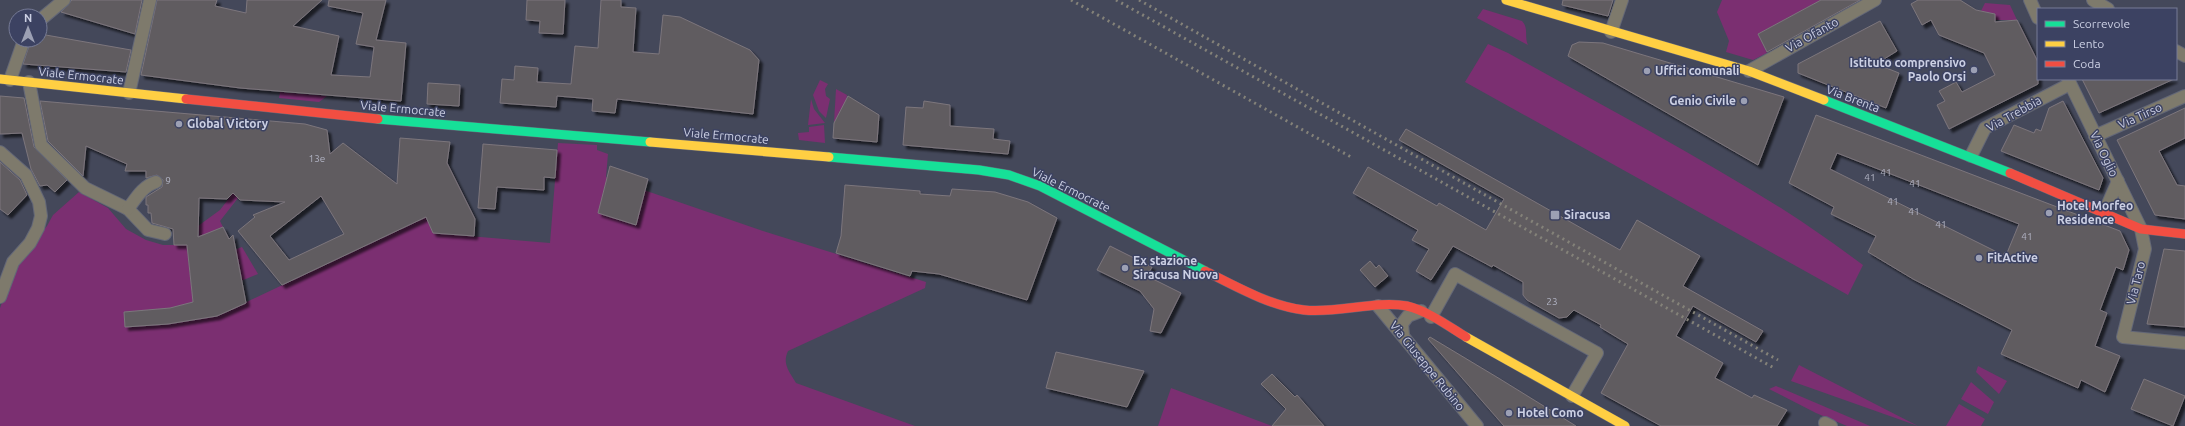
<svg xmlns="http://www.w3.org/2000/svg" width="2185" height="426" font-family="Ubuntu,sans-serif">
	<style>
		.green { fill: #7b2f71 }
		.building { fill: #615b61; stroke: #7c767c; fill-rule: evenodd; filter: url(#shadow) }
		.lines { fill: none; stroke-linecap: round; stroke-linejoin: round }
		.street-casing { stroke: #636777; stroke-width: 14 }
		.fast-casing { stroke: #636777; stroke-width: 10 }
		.slow-casing { stroke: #636777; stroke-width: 10 }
		.jam-casing { stroke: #636777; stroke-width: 10 }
		.street { stroke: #7e7a6c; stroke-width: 12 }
		.fast { stroke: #16e098; stroke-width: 9 }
		.slow { stroke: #ffcf43; stroke-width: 9 }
		.jam { stroke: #f24e42; stroke-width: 9 }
		.rail { stroke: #848279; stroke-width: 3; stroke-dasharray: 2 4; stroke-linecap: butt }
		.poi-dot { fill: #9ca0b4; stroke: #3c4262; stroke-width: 1.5 }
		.labels { text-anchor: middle; stroke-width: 3; stroke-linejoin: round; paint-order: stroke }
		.number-label { font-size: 10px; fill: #b1b3c3 }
		.street-label { font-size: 12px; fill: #ccd0e4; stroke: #3c4262 }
		.poi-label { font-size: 12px; font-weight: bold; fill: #ccd0e4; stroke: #3c4262; text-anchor: start }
	</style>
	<defs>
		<filter id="shadow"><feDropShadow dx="3.5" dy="3.5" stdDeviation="1" flood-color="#0009"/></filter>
	</defs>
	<rect width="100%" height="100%" fill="#44485a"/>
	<g class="green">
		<polygon points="1722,0 1821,0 1758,34 1767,53 1753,60 1726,52 1729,41 1717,12"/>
		<polygon points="1985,3 2010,5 2017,20 1995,20 1995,14 1981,11"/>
		<path d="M1483,9l39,12c7,7 2,16 6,24l-51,-27z"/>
		<path d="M1488,44l20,9c92,51 186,101 276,157 27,17 53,36 79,55l-15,30 -383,-213z"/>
		<polygon points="820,80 828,84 825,89 826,96 830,99 826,118 819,111 813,95"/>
		<polygon points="836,89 847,95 846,101 834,123"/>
		<polygon points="280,92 327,96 319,102 279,98"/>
		<polygon points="811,99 814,109 825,123 808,125"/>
		<polygon points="824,125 825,143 799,140 798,133 809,132 809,127"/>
		<path d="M558,143l39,2v5l11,4 -2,23 157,54 163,51 -1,6 -137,63c-6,13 1,20 8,32l119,43h-915v-118l16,-43 31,-39 6,-11 26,-23 29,16 18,21 20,11 17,5h24l6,57 -23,6 -46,4 2,15 42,-3 49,-8 209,-99 7,16 117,10z"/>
		<polygon points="233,193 238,198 220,221 223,227 199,237 198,226 220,210"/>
		<polygon points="242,247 258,274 241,281 234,250"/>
		<polygon points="1799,365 1918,426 1791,381"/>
		<polygon points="1978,366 2007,381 1999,394 1976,372"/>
		<polygon points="1971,382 1994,402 1988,414 1961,399"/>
		<polygon points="1776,386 1870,426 1847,426 1816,413 1769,389"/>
		<polygon points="1171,388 1272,426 1158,426"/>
		<polygon points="1959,404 1985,419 1981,426 1946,426"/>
	</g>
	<g class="building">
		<polygon points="72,0 142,0 135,34 61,12"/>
		<polygon points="157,0 217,0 215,6 246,13 247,0 322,0 293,26 339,36 331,75 370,77 374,47 356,44 363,13 328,6 329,0 386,0 376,40 406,43 401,101 240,88 141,75"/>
		<polygon points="527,0 565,0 563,34 539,33 540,21 526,20"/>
		<polygon points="601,0 621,0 621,7 636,8 633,52 659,54 663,15 680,17 750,50 759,60 753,114 617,99 615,113 592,111 593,99 557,96 556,107 500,103 502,79 514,80 515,66 538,68 537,82 571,84 575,46 598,48"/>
		<polygon points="1563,0 1613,0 1608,16 1562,5"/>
		<polygon points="1821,0 1860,0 1767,52 1758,34"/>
		<polygon points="1918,0 1960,0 1976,10 1995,14 1995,22 2017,20 2038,62 2038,84 1949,129 1937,105 1945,101 1939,91 1956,82 1962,92 1995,75 1984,53 1939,35 1931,20 1922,25 1911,4"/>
		<polygon points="1880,21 1897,51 1876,64 1899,73 1886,108 1798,73 1798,64"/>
		<polygon points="40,34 131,50 126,72 23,64 31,40 40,40"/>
		<polygon points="1579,42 1603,43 1784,97 1758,165 1568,56 1572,45"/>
		<polygon points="2082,79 2174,79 2099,113"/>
		<polygon points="428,83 460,85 459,106 427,104"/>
		<polygon points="0,96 24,98 34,147 67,180 55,192 47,185 40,186 31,169 22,133 0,134"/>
		<polygon points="848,96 879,115 877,142 833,138 834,123"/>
		<path d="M40,101l265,23 22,6 3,24 13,-11 54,41 3,-46 50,4 -3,21 28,56 -1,17 -41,-3 -7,-16 -144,68 -44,-54 17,-14 -2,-2 32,-13 -45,-2 -7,-7 -6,6 -28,-1 -1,39 25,-10 6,12 4,-4 13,68 -29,13 -49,8 -43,3 -1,-15 46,-4 23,-6 -6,-57h-13l-1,-16 -21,-6 -1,-10h-3v-8h-2v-8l16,-10 1,-7 -6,-5 -11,3v-7h-21l2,-7 -41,-18 -3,30 -35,-35zM321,196l23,38 -55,26 -19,-24z"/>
		<polygon points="924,101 950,105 950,126 994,129 993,139 1010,141 1008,154 903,145 906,107 923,108"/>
		<polygon points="2063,101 2103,178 2099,190 2001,151 2014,125 2034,133 2036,129 2041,131 2049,108"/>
		<polygon points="2185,108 2185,138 2159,151 2177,185 2185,186 2185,219 2155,215 2117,140"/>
		<path d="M1816,115l304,116 9,19 -6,20 -7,-3 -16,43 7,3 -12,33 25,10 -15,36 -24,-12 -3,8 -77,-34 11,-24 -99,-51 -45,-27 8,-16 -45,-22 3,-7 -45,-24zM1837,153l182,71 -12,29 -2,-1 -2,3 -173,-86z"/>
		<polygon points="1406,129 1620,250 1637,220 1700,256 1683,286 1763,331 1756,342 1693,306 1676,336 1723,363 1715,378 1752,398 1754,395 1787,410 1777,426 1661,426 1601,393 1628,344 1600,327 1601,325 1574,310 1567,317 1559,318 1527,300 1523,295 1523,282 1493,265 1492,267 1453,246 1431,280 1416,271 1429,249 1412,240 1418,230 1353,193 1368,167 1437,206 1439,203 1486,230 1504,199 1399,140"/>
		<polygon points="483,144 557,150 555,178 544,177 544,190 497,187 495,209 478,208"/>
		<polygon points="0,162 20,180 27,195 8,215 0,209"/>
		<polygon points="610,166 648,179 636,225 598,213"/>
		<polygon points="845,185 920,191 920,194 950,196 952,189 995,192 1028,202 1057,218 1027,300 939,274 912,271 910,276 836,253 841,236"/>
		<polygon points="1110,246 1152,267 1147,276 1181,293 1161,333 1150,331 1154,309 1140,291 1097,270"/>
		<polygon points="2164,249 2185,251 2185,327 2147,324"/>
		<polygon points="1370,261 1376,268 1379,265 1388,276 1375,287 1360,270"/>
		<polygon points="1430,337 1500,379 1576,426 1504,426 1428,339"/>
		<polygon points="1056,352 1144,371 1127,407 1046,388"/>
		<polygon points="1272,374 1295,397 1297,395 1324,426 1272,426 1286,409 1261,384"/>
		<polygon points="2144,379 2185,396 2173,426 2131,409"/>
	</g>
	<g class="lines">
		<g class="street-casing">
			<g id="street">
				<polyline points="2030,0 2038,18"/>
				<polyline points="2093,0 2108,9"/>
				<polyline points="40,20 64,0"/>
				<polyline points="1611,32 1622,0"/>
				<polyline points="2176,51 2185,56"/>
				<polyline points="1749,71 1875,0"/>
				<polyline points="2068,79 2141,229 2145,249 2123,337 2185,343"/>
				<polyline points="10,80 24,40"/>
				<polyline points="29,82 41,145 85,188 128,209 148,230 165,234"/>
				<polyline points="129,93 150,0"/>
				<polyline points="2095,136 2185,96"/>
				<polyline points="0,152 26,175 39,202 41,216 38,228 30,243 13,262 0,297"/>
				<polyline points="1971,156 1985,128 2070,84"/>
				<path d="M128,209c8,-11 15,-23 28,-27"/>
				<polyline points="2104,213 2118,181"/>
				<polyline points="1378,306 1477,426"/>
				<polyline points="1431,317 1455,274 1597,353 1572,396"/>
				<polyline points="1403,335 1402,324 1408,316 1421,311"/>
				<polyline points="1825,423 1831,426"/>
			</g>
		</g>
		<g class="fast-casing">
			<g id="fast">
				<polyline points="1824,100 2010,173"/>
				<polyline points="378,119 650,142"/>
				<polyline points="829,157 979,170 1009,175 1040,186 1205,271"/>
			</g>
		</g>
		<g class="slow-casing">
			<g id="slow">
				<polyline points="1506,0 1749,71 1824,100"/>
				<polyline points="0,79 186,99"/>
				<polyline points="650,142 829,157"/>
				<polyline points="1466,337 1625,426"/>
			</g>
		</g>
		<g class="jam-casing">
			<g id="jam">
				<polyline points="186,99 378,119"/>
				<polyline points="2010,173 2141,229 2185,234"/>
				<path d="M1205,271c30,15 65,35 99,39 33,4 72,-10 103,-4 21,5 41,20 59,31"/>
			</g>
		</g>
		<use href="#street" class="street"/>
		<use href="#fast" class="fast"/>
		<use href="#slow" class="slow"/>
		<use href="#jam" class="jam"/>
		<g class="rail">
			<polyline points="1071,0 1351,157"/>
			<polyline points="1116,0 1774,368"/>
			<polyline points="1139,0 1778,360"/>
		</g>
	</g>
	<g class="poi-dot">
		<circle cx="1974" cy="70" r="4"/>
		<circle cx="1647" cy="71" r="4"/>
		<circle cx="1744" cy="101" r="4"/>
		<circle cx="179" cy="124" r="4"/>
		<circle cx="2049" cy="213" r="4"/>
		<rect x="1550" y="210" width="10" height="10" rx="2"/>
		<circle cx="1979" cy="258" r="4"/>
		<circle cx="1125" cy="268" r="4"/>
		<circle cx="1509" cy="413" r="4"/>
	</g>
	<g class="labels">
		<g class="number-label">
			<text x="317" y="162">13e</text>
			<text x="1886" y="176">41</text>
			<text x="1870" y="181">41</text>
			<text x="168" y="184">9</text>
			<text x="1915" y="187">41</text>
			<text x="1893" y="205">41</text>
			<text x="1914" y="215">41</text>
			<text x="1941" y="228">41</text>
			<text x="2027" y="240">41</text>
			<text x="1552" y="305">23</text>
		</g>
		<g class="street-label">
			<text transform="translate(1812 35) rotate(-29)" y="4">Via Ofanto</text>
			<text transform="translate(81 76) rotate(6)" y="4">Viale Ermocrate</text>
			<text transform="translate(1853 99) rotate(21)" y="4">Via Brenta</text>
			<text transform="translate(403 109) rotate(5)" y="4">Viale Ermocrate</text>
			<text transform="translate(2014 114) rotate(-29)" y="4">Via Trebbia</text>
			<text transform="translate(2140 116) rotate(-24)" y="4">Via Tirso</text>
			<text transform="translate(726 136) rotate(5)" y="4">Viale Ermocrate</text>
			<text transform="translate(2104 154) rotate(64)" y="4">Via Oglio</text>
			<text transform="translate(1071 190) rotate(26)" y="4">Viale Ermocrate</text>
			<text transform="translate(2136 283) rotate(-76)" y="4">Via Taro</text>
			<text transform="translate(1427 366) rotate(51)" y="4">Via Giuseppe Rubino</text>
		</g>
		<g class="poi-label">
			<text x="1966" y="67" text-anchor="end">Istituto comprensivo<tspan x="1966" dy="14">Paolo Orsi</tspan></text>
			<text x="1655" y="75">Uffici comunali</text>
			<text x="1736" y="105" text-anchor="end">Genio Civile</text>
			<text x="187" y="128">Global Victory</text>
			<text x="2057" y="210">Hotel Morfeo<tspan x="2057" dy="14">Residence</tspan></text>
			<text x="1564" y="219">Siracusa</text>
			<text x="1987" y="262">FitActive</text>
			<text x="1133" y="265">Ex stazione<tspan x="1133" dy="14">Siracusa Nuova</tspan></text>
			<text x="1517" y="417">Hotel Como</text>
		</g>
	</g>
	<rect x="2037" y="8" width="140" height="72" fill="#3c4262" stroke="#767b96"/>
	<rect x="2045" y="21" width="20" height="6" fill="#16e098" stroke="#767b96"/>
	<text x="2073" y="28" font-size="12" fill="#ccd0e4">Scorrevole</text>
	<rect x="2045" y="41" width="20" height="6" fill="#ffcf43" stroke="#767b96"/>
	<text x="2073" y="48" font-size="12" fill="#ccd0e4">Lento</text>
	<rect x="2045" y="61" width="20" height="6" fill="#f24e42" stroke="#767b96"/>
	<text x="2073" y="68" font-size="12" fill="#ccd0e4">Coda</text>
	<g transform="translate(28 28)"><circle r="19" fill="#3c4262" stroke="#767b96"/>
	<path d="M0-3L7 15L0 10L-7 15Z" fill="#9ca0b4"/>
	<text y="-6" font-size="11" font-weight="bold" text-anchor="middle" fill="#ccd0e4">N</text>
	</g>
</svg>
